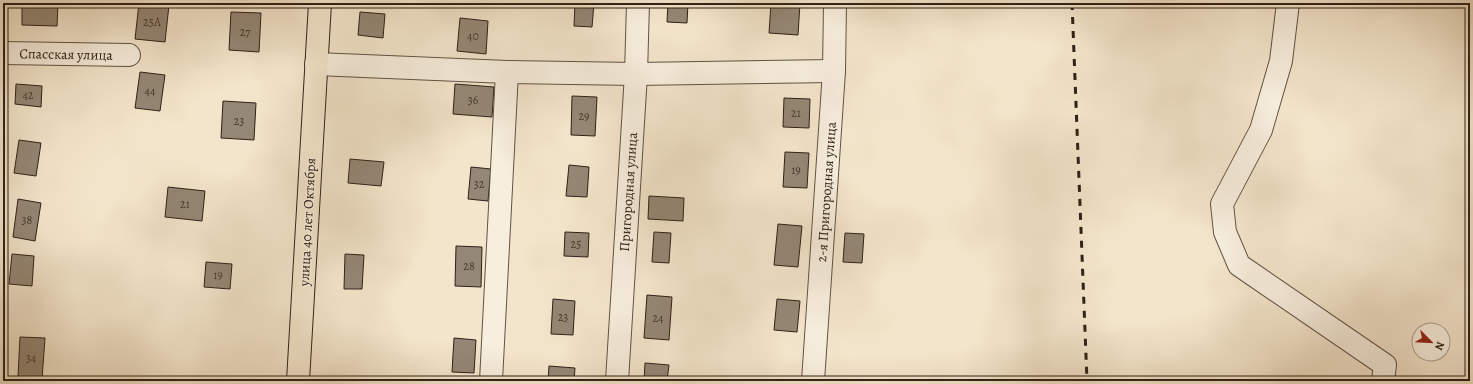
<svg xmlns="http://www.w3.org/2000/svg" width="1473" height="384" font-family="Alegreya,serif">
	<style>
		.building { fill: #948775; stroke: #2e2117 }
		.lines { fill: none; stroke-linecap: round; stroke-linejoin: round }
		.minor-casing { stroke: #5f5244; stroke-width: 24 }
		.major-casing { stroke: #2e2117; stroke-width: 24 }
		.minor { stroke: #f7eedd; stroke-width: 22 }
		.major { stroke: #f3e5cb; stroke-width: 22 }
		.rail { stroke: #2e2117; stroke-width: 3; stroke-dasharray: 7 7; stroke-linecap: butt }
		.labels { text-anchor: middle; stroke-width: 3; stroke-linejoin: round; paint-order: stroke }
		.number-label { font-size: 12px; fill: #483a2e }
		.street-label { font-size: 14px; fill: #2e2117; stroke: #f7eedd }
	</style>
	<rect width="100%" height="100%" fill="#f3e5cb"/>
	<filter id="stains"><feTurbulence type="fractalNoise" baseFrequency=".005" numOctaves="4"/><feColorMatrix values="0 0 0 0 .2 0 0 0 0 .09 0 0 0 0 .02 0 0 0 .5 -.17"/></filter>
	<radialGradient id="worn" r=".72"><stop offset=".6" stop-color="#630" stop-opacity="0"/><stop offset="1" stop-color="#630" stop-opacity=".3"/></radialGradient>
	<g class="building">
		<polygon points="22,3 58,3 57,26 22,25"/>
		<polygon points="139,3 169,5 165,42 135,39"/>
		<polygon points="575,3 594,3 592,27 574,26"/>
		<polygon points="668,3 688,3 687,23 667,22"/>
		<polygon points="771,3 800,3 798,35 769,33"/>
		<polygon points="231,12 261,13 259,52 229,50"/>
		<polygon points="360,12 385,14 383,38 358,35"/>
		<polygon points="460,18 488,21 486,54 457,51"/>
		<polygon points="140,72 165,75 160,111 135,108"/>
		<polygon points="16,84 42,86 41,107 15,104"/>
		<polygon points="455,84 494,87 492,117 453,114"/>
		<polygon points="572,96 597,97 595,136 571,135"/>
		<polygon points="784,98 810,99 809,128 783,127"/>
		<polygon points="223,101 256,103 254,140 221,138"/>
		<polygon points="19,140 41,143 36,176 14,173"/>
		<polygon points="785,152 809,153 807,188 783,187"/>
		<polygon points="350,159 384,162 381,186 348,183"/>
		<polygon points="569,165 589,167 587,197 566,196"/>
		<polygon points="471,167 491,169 488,201 468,199"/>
		<polygon points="168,187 205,191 202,221 165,217"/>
		<polygon points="649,196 684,198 683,221 648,219"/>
		<polygon points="18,199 41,203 35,241 13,237"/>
		<polygon points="778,224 802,226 798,267 774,265"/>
		<polygon points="565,232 589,233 588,257 564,256"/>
		<polygon points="654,232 671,233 669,263 652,262"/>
		<polygon points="845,233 864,234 862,263 843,262"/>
		<polygon points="456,246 482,247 481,287 455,286"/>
		<polygon points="12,254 34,256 32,286 9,284"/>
		<polygon points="345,254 364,255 362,289 344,289"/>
		<polygon points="206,262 232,264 230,289 204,287"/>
		<polygon points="647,295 672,297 669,340 644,338"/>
		<polygon points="553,299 575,301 573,335 551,334"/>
		<polygon points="777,299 800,301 797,332 774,330"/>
		<polygon points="20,337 45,338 42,379 18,377"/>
		<polygon points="454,338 476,340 474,373 452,372"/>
		<polygon points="645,363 669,365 667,381 644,381"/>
		<polygon points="549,366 575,368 574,381 548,381"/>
		<polygon points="770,377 792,380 792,381 770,381"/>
	</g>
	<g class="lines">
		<g class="minor-casing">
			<g id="minor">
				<polyline points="1288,3 1281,61 1261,130 1222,204 1225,232 1239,265 1385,365 1383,381"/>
				<polyline points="3,53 129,55"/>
				<polyline points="316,64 507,72 636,74 834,71"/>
				<polyline points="491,381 507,72"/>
				<polyline points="617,381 636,74 638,3"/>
				<polyline points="813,381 834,71 835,3"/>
			</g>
		</g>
		<g class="major-casing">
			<polyline id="major" points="298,381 320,3"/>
		</g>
		<use href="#minor" class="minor"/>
		<use href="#major" class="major"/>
		<polyline class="rail" points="1072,3 1087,381"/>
	</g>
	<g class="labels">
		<g class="number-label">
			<text x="152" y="26">25А</text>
			<text x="245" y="36">27</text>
			<text x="473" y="40">40</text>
			<text x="150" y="95">44</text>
			<text x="28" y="99">42</text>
			<text x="473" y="104">36</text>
			<text x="796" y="117">21</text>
			<text x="584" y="120">29</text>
			<text x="239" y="125">23</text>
			<text x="796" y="174">19</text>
			<text x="479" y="188">32</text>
			<text x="185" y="208">21</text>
			<text x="27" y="224">38</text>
			<text x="576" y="248">25</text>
			<text x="469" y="270">28</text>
			<text x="218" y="279">19</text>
			<text x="563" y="321">23</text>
			<text x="658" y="322">24</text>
			<text x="31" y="362">34</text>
		</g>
		<g class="street-label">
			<text transform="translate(66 54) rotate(1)" y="5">Спасская улица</text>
			<text transform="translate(628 192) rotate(-86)" y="5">Пригородная улица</text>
			<text transform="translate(826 192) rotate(-86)" y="5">2-я Пригородная улица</text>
			<text transform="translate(307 222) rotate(-87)" y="5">улица 40 лет Октября</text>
		</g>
	</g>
	<rect width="1473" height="384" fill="none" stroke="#f3e5cb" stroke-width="16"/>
	<rect x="4" y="4" width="1465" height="376" fill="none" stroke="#2e2117" stroke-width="2"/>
	<rect x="8" y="8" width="1457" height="368" fill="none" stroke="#2e2117"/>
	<g transform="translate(1431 342) rotate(114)"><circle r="19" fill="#f7eedd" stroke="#a79c8e"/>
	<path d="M0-3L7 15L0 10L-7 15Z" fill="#8f2418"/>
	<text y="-6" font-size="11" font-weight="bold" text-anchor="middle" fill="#2e2117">N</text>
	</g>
	<rect width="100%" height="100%" filter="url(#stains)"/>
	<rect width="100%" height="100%" fill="url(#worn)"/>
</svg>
